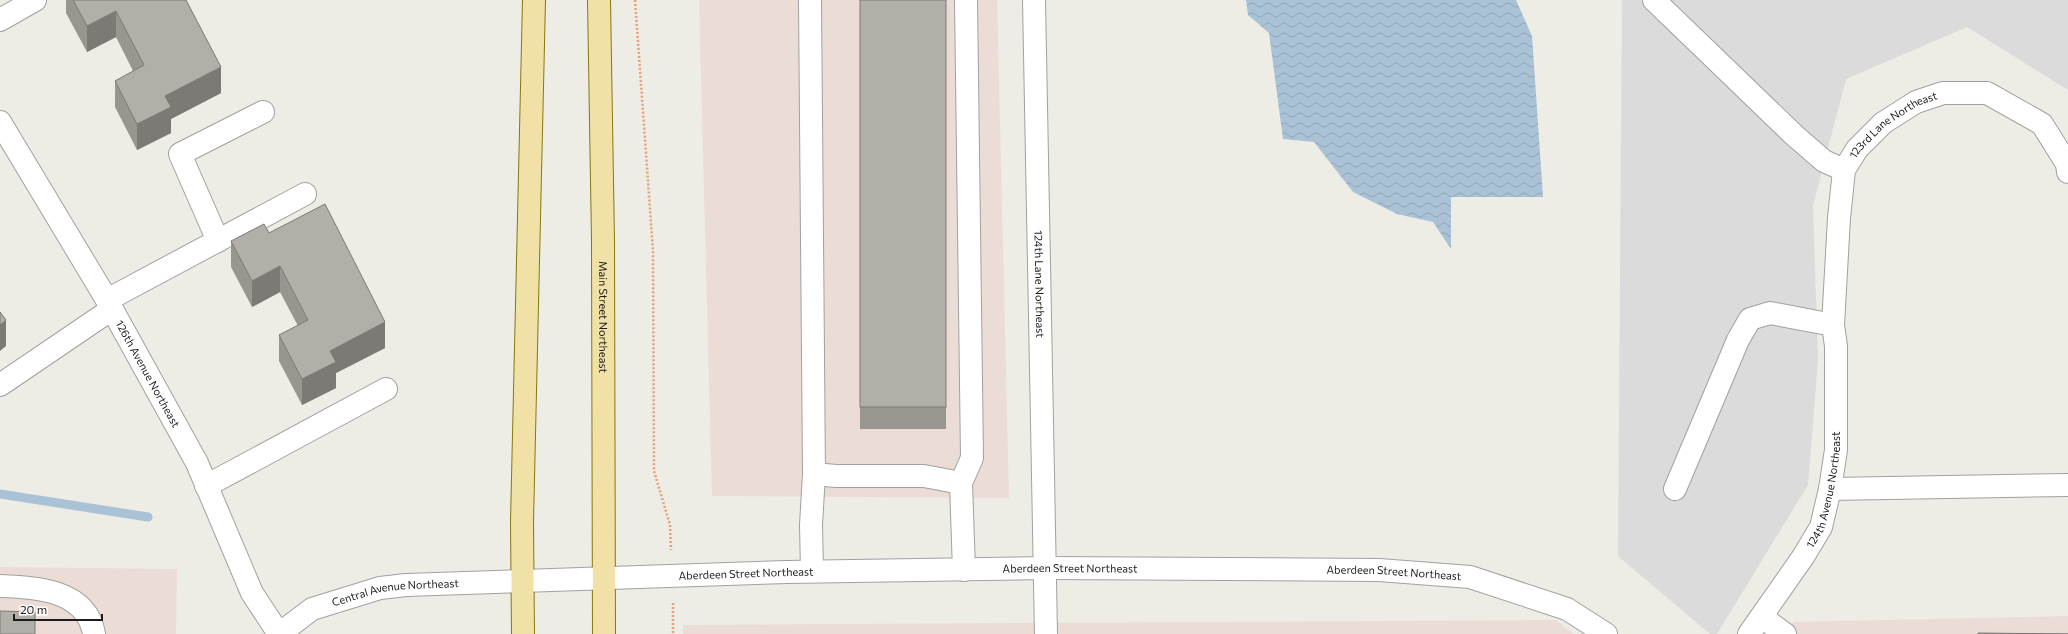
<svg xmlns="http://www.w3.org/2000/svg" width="2068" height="634" viewBox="0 0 2068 634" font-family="Commissioner,sans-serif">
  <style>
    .residential { fill: #dbdbdb }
    .commercial { fill: #ecdcd6 }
    .water { fill: url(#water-waves) }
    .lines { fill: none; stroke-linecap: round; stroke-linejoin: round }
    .stream { stroke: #aac2d6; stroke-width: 9 }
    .minor-casing { stroke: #a1a1a1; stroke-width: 24 }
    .major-casing { stroke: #857911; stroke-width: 24 }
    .path { stroke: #e99e7a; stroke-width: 2.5; stroke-dasharray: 2 2; stroke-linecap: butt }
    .minor { stroke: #fff; stroke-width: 22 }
    .major { stroke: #f1e1a6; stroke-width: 22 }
    .wall { fill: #999690 }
    .shaded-wall { fill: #7d7a76 }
    .building { fill: #b2afa8; stroke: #7d7a76 }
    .labels { text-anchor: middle; stroke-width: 3; stroke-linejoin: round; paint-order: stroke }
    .street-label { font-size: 11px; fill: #1d1d1d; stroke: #fff }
  </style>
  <defs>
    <pattern id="water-waves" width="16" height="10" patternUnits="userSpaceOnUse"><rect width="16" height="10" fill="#aac2d6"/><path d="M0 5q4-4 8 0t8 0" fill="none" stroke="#92a6b7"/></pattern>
  </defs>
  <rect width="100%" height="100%" fill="#edece5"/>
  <polygon class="residential" points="1622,0 2068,0 2068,90 1967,27 1846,79 1813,206 1818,360 1808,485 1717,634 1710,634 1618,556"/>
  <g class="commercial">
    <polygon points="699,0 997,0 1009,498 712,496"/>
    <polygon points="0,567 177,569 176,634 0,634"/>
    <polygon points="2068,616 2068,634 1783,634 1794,622"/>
    <polygon points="1556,620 1573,634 683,634 683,625"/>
  </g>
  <polygon class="water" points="1246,0 1516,0 1532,36 1543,197 1451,197 1451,249 1433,222 1397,214 1353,192 1314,142 1283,139 1269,33 1248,15"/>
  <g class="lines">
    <polyline class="stream" points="0,494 148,517"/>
    <defs>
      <g id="minor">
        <polyline points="810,0 814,474 811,525 812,571"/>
        <path id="s1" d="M 1034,0 L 1046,634"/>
        <polyline points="1654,0 1794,135 1824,161 1844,170"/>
        <polyline points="0,20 35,0"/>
        <path id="s2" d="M 0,122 L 107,300 L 197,463 L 252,593 L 279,634"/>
        <polyline points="218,241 180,154 263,112"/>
        <polyline points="107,300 305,194"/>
        <polyline points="0,385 112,309"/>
        <polyline points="814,474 836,476 924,476 961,483"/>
        <polyline points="206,486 386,389"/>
        <polyline points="1675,489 1738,340 1750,319 1770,313 1833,325"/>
        <polyline points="1830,489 2068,485"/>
        <polyline points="964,570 961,483 972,458 966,0"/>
        <path d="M 0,586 C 36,587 87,590 94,634"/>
        <polyline points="1762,617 1785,634"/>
        <path id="s3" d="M 279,634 L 312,609 L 380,588 L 406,585 L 787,572 L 1044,568 L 1379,570 L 1470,577 L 1567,609 L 1606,634"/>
        <path id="s4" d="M 1749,634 L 1803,557 L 1821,527 L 1830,489 L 1836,450 L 1836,346 L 1833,325 L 1839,218 L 1844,170 L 1857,149 L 1883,123 L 1916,102 L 1943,93 L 1987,93 L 2042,124 L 2067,164 L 2068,172"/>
      </g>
      <g id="major">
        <path id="s5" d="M 599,0 L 603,241 L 604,634"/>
        <polyline points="523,634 522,522 534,0"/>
      </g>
    </defs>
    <use href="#minor" class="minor-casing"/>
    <use href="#major" class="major-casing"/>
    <g class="path">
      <polyline points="635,0 653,251 654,471 670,525 671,550"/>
      <polyline points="673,603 673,634"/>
    </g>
    <use href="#minor" class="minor"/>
    <use href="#major" class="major"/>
  </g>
  <g class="wall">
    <polygon points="66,0 186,0 221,93 171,119 171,133 137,150 115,107 115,81 133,71 116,37 87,52 66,13"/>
    <rect x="860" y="0" width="86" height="429"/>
    <polygon points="269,233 385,348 336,373 336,388 302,405 279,361 279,335 298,326 280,292 252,307 231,267 231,241"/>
  </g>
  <g class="shaded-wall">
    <polygon points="116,11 116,37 87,52 87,26"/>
    <polygon points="221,67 221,93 171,119 171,133 137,150 137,124 165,96"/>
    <polygon points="280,266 280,292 252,307 252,281"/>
    <polygon points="6,320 6,346 0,351 0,325"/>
    <polygon points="385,322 385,348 336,373 336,388 302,405 302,379 330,351"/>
  </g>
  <g class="building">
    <polygon points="73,0 186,0 221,67 165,96 171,107 137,124 115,81 144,65 116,11 87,26"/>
    <rect x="860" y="0" width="86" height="407"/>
    <polygon points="325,204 385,322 330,351 336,362 302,379 279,335 308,320 280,266 252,281 231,241 264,224 269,233"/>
    <polygon points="0,312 6,320 0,325"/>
    <polygon points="0,611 35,612 35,634 0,634"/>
    <polygon points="1978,633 2068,634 1978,634"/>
  </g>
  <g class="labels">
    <g class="street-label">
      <text dy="4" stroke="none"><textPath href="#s4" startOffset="557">123rd Lane Northeast</textPath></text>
      <text dy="4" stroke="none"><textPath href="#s1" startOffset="284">124th Lane Northeast</textPath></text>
      <text dy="4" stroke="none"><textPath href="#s5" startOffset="317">Main Street Northeast</textPath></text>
      <text dy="4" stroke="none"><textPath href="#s2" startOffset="292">126th Avenue Northeast</textPath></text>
      <text dy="4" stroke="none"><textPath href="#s4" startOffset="166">124th Avenue Northeast</textPath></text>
      <text dy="4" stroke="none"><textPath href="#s3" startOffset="803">Aberdeen Street Northeast</textPath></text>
      <text dy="4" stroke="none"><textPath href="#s3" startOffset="1127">Aberdeen Street Northeast</textPath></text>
      <text dy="4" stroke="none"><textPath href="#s3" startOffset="479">Aberdeen Street Northeast</textPath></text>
      <text dy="4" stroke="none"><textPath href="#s3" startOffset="127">Central Avenue Northeast</textPath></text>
    </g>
  </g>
  <path d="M14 614v6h88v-6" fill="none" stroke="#1d1d1d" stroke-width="2"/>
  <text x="20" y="614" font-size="12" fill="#1d1d1d" stroke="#ffffff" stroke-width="3" paint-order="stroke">20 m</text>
</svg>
